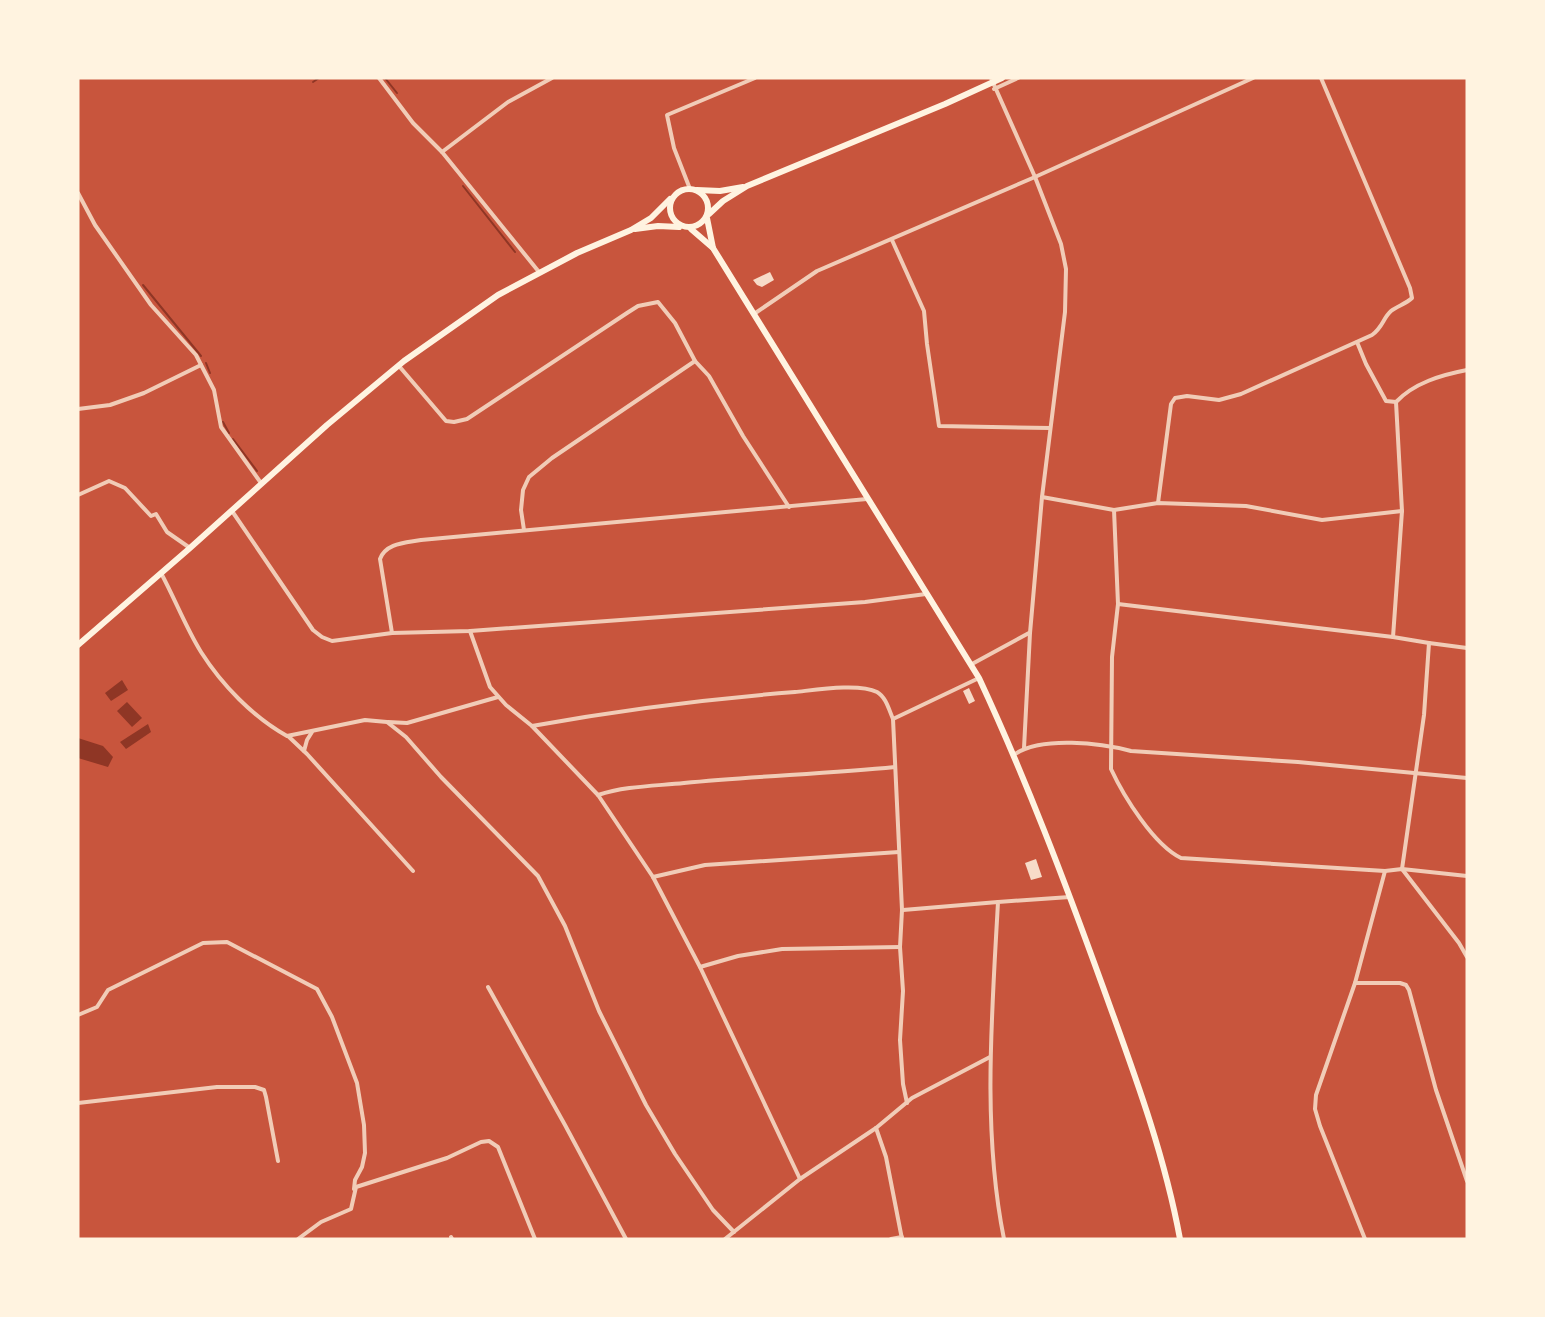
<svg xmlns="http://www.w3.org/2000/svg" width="1545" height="1317" viewBox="0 0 1545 1317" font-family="Signika,sans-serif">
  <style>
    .water { fill: #8f3625 }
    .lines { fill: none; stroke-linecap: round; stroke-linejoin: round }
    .stream { stroke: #8f3625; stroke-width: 2 }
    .building { fill: #f7dbc8 }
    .minor { stroke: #f1ccb7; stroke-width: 4 }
    .secondary { stroke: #fff3e0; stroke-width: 6 }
    .primary { stroke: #fff3e0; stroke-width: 6 }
  </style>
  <rect width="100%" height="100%" fill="#c8553d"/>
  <g class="water">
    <polygon points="122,680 128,690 111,701 105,693"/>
    <polygon points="127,702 142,718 132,727 117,711"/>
    <polygon points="148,724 151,732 126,749 120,742"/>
    <polygon points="78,738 103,746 113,757 108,767 78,758"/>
  </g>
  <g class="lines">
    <g class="stream">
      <polyline points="385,78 397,93"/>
      <polyline points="313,82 319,78"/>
      <polyline points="463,186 515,252"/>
      <polyline points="143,285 201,356"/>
      <polyline points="206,363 210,373"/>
      <polyline points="223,422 229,433"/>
      <polyline points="233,439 257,471"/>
    </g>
  </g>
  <g class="building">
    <polygon points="770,272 774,280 762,287 757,285 753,280"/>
    <polygon points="969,688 975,701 969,704 963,691"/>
    <polygon points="1036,859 1042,877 1031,880 1025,863"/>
  </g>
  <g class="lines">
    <g class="minor">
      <polyline points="379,78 413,123 442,152 539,272"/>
      <polyline points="991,78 1035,177 1061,244 1066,269 1065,312 1042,497 1030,633 1024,748"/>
      <polyline points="994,89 1018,78"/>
      <polyline points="442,152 508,102 552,78"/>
      <polyline points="690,189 674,148 667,115 755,78"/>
      <polyline points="78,193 95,225 151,305 196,355 214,390 221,427 261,483"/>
      <polyline points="892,240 924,311 927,344 939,426 1050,428"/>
      <polyline points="754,314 817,271 1035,177 1253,78"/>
      <polyline points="1357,342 1366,364 1386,401 1396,402"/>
      <polyline points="399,366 446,421 454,422 467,419 627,313 638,306 658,302 675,323 695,361"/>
      <polyline points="78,409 110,405 144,393 201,365"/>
      <polyline points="78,495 109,481 125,488 151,516 156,514 167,532 190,548"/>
      <polyline points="1042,497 1114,510 1158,503 1246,506 1322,520 1402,511"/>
      <path d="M 1158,503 L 1171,404 L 1175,398 L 1187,396 L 1219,400 L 1241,394 L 1372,335 C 1383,327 1383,318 1391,311 C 1397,306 1406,304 1412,298 L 1410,288 L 1321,78"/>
      <path d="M 1114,510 L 1118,604 L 1112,657 L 1111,769 C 1124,797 1154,845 1181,858 L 1385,871 L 1402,869 L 1467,876"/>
      <polyline points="232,511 313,630 322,637 332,641 392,633 470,631 865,602 926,594"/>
      <polyline points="524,530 521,510 523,490 529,477 552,458 695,361 709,376 743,436 789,507"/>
      <path d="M 161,573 C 175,599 186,628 201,652 C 222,685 253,717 287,736 L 365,720 L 387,722 L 406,737 L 441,777 L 538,876 L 565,926 L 599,1011 L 646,1105 L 675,1154 L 713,1210 L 734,1232"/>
      <polyline points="1118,604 1393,637 1429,643 1424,715 1402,869 1459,943 1467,957"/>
      <polyline points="470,631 490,687 506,705 532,726 598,795 653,877 700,967 800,1179"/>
      <path d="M 392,633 L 380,559 C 386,543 405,543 421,540 L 867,499"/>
      <path d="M 1393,637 L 1402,511 L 1396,402 C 1414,383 1441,375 1467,370"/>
      <polyline points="1429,643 1467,648"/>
      <polyline points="972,664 1029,633"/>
      <polyline points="893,719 979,678"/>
      <polyline points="388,722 407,723 498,697"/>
      <path d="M 532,726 C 619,710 707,699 795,692 C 815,690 859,683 877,692 C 886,697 889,710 893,719 L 902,910 L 900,947 L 903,991 L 900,1040 L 903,1084 L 907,1103"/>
      <polyline points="288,736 307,754 413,871"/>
      <polyline points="304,751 307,740 312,732"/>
      <path d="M 1015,754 C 1042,736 1101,743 1131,751 L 1298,762 L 1467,778"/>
      <path d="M 598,795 C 625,786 655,786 684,783 C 754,776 825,774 895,767"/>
      <polyline points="653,877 705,865 899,852"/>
      <polyline points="903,910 998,902"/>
      <polyline points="700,967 738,956 782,949 900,947"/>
      <polyline points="1355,983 1400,983 1406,985 1409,990 1436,1090 1467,1181"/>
      <polyline points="488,987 565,1125 626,1239"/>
      <polyline points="78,1015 97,1007 108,990 203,943 227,942 317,989 332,1017 357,1083 364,1125 365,1153 362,1167 355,1180 354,1189"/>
      <polyline points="78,1103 217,1087 255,1087 264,1090 266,1097 278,1161"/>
      <polyline points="876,1128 886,1157 902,1239"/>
      <polyline points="451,1237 452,1239"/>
      <polyline points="298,1239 321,1222 351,1209 356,1187 447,1158 481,1142 489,1141 498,1147 535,1239"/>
      <polyline points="725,1239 800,1179 876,1128 912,1098 990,1057"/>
      <polyline points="891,1239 902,1237"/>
      <path d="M 1004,1239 C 982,1130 992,1013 998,902 L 1070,897"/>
      <polyline points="1365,1239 1320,1126 1315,1109 1316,1095 1355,983 1385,871"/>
    </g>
    <g class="secondary">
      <polyline points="707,218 713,248"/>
      <path d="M 691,229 L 713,248 L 979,678 C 1026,779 1065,882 1103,987 C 1133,1070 1164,1152 1180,1239"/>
    </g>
    <g class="primary">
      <circle cx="689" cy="208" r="19"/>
      <polyline points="697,190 720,191 743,187"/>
      <polyline points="709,214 723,201 747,186 945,104 1002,78"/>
      <polyline points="635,229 658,226 679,227"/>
      <polyline points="78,645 190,548 327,425 404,361 498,295 577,253 631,230 651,218 670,199"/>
    </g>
  </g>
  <rect width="1545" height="1317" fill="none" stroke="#fff3e0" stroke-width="159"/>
</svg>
